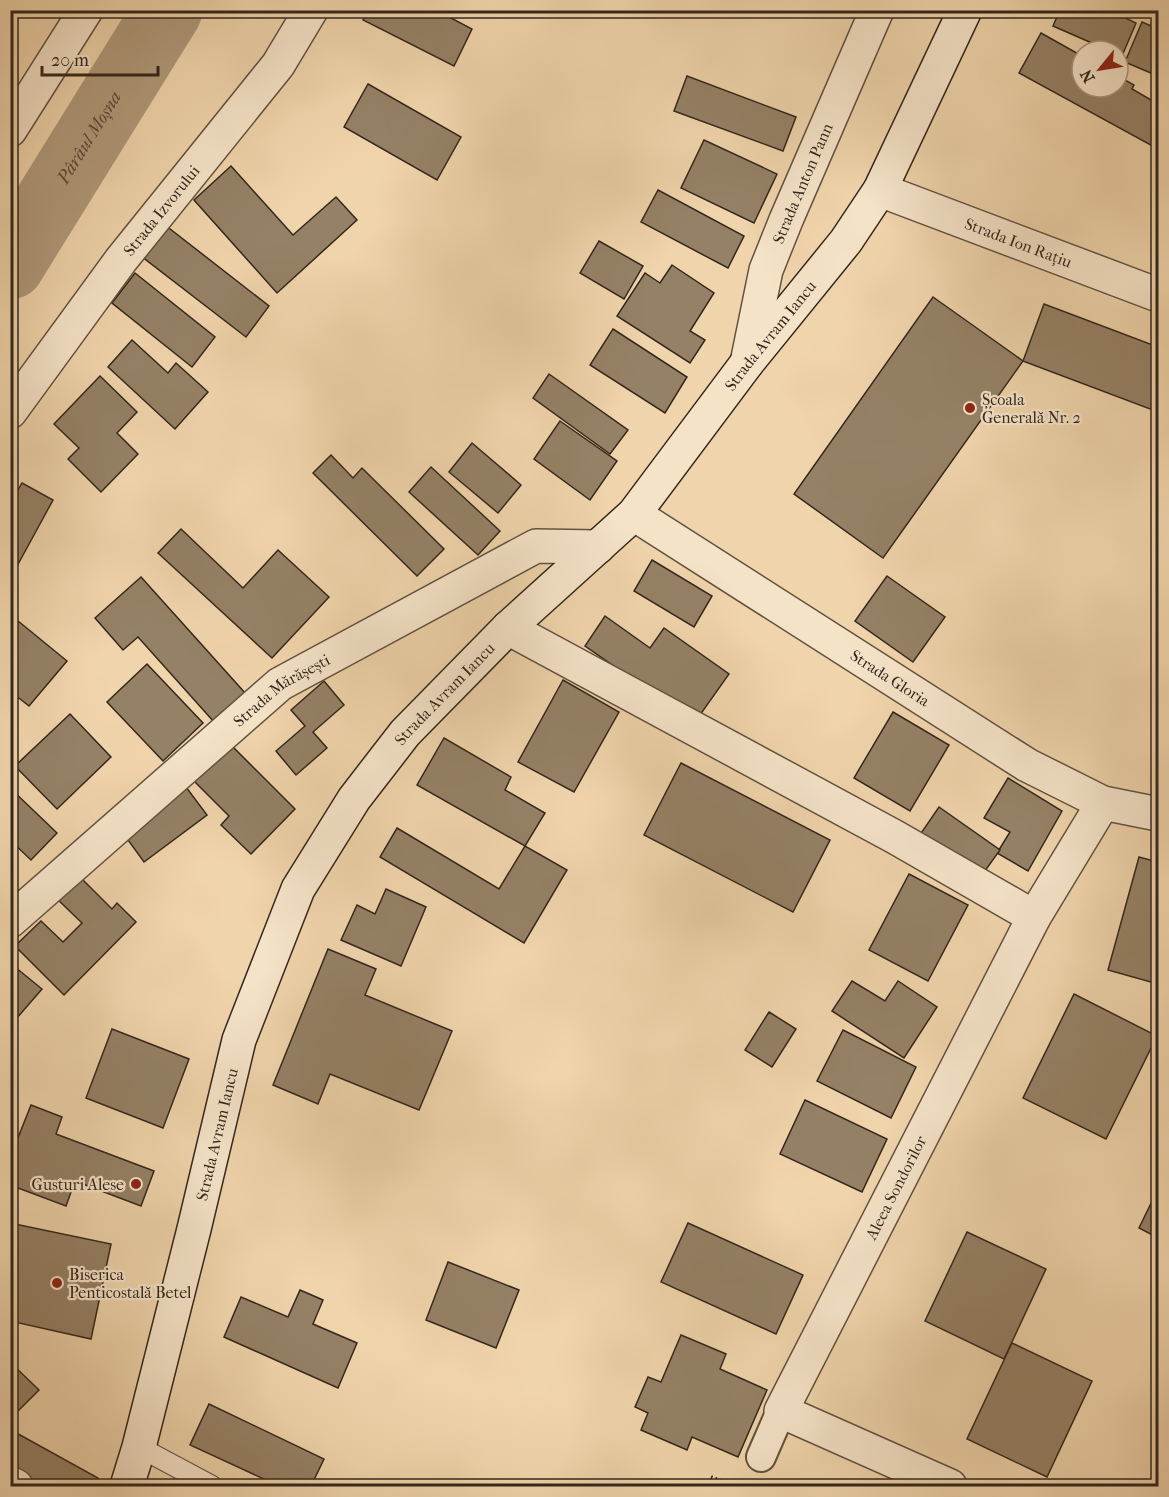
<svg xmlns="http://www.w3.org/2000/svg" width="1169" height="1497" viewBox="0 0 1169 1497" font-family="'IM FELL French Canon',serif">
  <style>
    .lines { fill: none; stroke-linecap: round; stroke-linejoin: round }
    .river { stroke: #b0997a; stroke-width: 69 }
    .building { fill: #958166; stroke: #33271c; stroke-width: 1.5 }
    .service-casing { stroke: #625240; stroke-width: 22 }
    .pedestrian-casing { stroke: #625240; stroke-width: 32 }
    .minor-casing { stroke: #625240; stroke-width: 36 }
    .secondary-casing { stroke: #33271c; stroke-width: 36 }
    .path { stroke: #33271c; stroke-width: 4; stroke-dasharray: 1.5 3; stroke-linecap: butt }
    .service { stroke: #f5e3c8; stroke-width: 20 }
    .pedestrian { stroke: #f5e3c8; stroke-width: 28 }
    .minor { stroke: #f5e3c8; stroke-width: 33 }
    .secondary { stroke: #f5e3c8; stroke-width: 33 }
    .poi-dot { fill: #8f2418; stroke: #f5e3c8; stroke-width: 2 }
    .labels { text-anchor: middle; stroke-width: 4.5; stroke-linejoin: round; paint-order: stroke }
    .street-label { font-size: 16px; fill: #33271c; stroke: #f5e3c8 }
    .poi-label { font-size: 16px; fill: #33271c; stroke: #f5e3c8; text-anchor: start }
    .water-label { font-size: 18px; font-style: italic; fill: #584938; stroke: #f5e3c8 }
  </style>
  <rect width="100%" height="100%" fill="#f0d4ab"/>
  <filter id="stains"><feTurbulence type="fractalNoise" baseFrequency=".00333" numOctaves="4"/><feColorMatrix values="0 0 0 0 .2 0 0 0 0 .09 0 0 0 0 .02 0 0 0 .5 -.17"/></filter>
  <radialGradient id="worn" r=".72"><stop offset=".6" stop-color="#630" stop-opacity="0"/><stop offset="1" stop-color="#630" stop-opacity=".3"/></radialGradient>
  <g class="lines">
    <path class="river" id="s1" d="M 10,265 L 168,10"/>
  </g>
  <g class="building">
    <polygon points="367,10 436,10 472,29 454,66 363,20"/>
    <polygon points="1060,10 1109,10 1136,23 1122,56 1118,54 1118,51 1110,51 1053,26"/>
    <polygon points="1142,22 1158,29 1158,76 1125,62"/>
    <polygon points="1041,33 1082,56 1082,87 1118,87 1118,76 1134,85 1132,89 1158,104 1158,149 1019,73"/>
    <polygon points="687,76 796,117 783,151 674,111"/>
    <polygon points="368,84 461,137 437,180 344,127"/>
    <polygon points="704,140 777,174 754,223 681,188"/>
    <polygon points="231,166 293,235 336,197 357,220 277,293 194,200"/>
    <polygon points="658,190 744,236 728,268 641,222"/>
    <polygon points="165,225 269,306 246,337 141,256"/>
    <polygon points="599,241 643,266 624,299 580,273"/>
    <polygon points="672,265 714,293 690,331 705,340 690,363 617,316 645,273 660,283"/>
    <polygon points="135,273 215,337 192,367 112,303"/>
    <polygon points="933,297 1023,361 883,558 794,494"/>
    <polygon points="1044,304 1158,347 1158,412 1023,361"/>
    <polygon points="613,329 687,377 665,413 590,365"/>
    <polygon points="132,340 168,373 176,363 208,392 175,429 108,367"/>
    <polygon points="549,374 628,430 610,454 533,398"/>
    <polygon points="100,376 137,412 117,433 138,454 101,492 68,459 79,448 54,424"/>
    <polygon points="560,421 617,461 590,500 534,459"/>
    <polygon points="472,443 521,485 498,513 449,472"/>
    <polygon points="331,455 353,478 362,468 444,549 417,576 313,473"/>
    <polygon points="431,467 500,531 478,555 409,492"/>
    <polygon points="22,483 53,500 10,579 10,504"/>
    <polygon points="181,529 243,588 278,550 329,597 272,658 158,553"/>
    <polygon points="652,560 712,596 694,627 634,591"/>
    <polygon points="887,576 945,617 913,662 855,621"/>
    <polygon points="141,577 246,694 214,722 138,637 123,650 95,618"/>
    <polygon points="12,616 67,661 29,706 10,691 10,618"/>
    <polygon points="605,616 650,648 664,628 729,674 695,722 585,646"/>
    <polygon points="147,664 203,723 163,761 107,702"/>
    <polygon points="563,680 619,712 574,792 518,762"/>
    <polygon points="324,681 344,705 313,732 327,748 296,775 276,751 305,726 291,710"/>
    <polygon points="893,712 949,745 910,811 854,778"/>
    <polygon points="70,714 111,757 57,809 15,766"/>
    <polygon points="444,738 511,777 505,790 545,813 525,846 417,785"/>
    <polygon points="228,742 295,809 251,854 221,825 229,816 192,779"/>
    <polygon points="681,763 830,840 793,912 644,835"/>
    <polygon points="1008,778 1062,811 1028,871 997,853 1010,832 984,818"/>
    <polygon points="183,783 207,815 144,862 120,829"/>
    <polygon points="10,788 57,833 31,860 10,840"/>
    <polygon points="939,807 1000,850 977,882 917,839"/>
    <polygon points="397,828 499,889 525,846 567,870 524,943 380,857"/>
    <polygon points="1139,857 1158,862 1158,984 1108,970"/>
    <polygon points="75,872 112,909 117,903 136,922 64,995 15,946 41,921 63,942 82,923 53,895"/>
    <polygon points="909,874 968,905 928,981 869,950"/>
    <polygon points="386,889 426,907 401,966 341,940 357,905 375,914"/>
    <polygon points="328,949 376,969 365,995 452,1031 419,1110 330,1074 318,1104 273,1085"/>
    <polygon points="10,963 42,989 10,1026"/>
    <polygon points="852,981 885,1001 898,981 937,1007 904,1058 832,1011"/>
    <polygon points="1074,994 1157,1036 1106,1139 1023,1098"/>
    <polygon points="769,1012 796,1029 772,1067 745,1050"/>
    <polygon points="112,1029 189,1059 163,1128 86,1098"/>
    <polygon points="843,1030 916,1067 891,1118 817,1081"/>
    <polygon points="805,1100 887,1139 862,1192 780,1154"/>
    <polygon points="31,1105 62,1117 56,1134 154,1171 141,1206 75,1181 66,1206 10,1185 10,1158"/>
    <polygon points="1158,1189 1158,1238 1139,1228"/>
    <polygon points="10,1223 111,1244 91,1339 10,1321"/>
    <polygon points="688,1223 803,1275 776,1334 661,1282"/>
    <polygon points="967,1232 1046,1269 1004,1359 925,1321"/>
    <polygon points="448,1262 519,1290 496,1348 426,1320"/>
    <polygon points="300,1290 323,1300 313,1324 357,1343 338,1388 224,1337 241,1297 288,1317"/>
    <polygon points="681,1335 726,1354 720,1369 767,1390 738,1457 692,1437 687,1450 641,1430 648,1413 635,1407 648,1377 661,1382"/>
    <polygon points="1012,1343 1092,1381 1047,1477 967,1439"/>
    <polygon points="12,1364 39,1390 10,1419 10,1365"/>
    <polygon points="209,1404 324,1459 311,1486 279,1486 190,1445"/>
    <polygon points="11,1430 98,1478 93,1486 38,1486 10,1471"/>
  </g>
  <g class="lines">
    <defs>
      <polyline id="service" points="139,1447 212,1486"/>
      <polyline id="pedestrian" points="761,1457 781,1411"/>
      <g id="minor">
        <polyline points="10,130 86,10"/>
        <path id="s2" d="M 880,190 L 1158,295"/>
        <path id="s3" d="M 747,363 L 766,270 L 786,220 L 877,10"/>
        <path id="s4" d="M 10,412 L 121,260 L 278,65 L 311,10"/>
        <path id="s5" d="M 634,514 L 1027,765 L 1103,803 L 1158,814"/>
        <polyline points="508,628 895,837 1034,917"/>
        <path id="s6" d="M 10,921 L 280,684 L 536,546 L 598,547"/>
        <polyline points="10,1483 16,1486"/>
        <path id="s7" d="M 950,1486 L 781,1411 L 1034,917 L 1103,803"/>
      </g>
      <g id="secondary">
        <path id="s8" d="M 127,1486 L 139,1447 L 194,1229 L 239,1040 L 298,889 L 354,799 L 405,733 L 508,628 L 634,514 L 747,363 L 846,241 L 880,190 L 965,10"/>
      </g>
    </defs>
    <use href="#service" class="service-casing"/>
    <use href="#pedestrian" class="pedestrian-casing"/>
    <use href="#minor" class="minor-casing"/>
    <use href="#secondary" class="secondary-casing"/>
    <polyline class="path" points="711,1477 733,1486"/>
    <use href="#service" class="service"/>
    <use href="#pedestrian" class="pedestrian"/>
    <use href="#minor" class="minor"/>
    <use href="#secondary" class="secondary"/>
  </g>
  <g class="poi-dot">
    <circle cx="970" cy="408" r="6"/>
    <circle cx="136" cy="1184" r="6"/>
    <circle cx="57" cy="1283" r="6"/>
  </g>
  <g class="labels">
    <g class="street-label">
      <text dy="6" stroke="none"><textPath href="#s3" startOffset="189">Strada Anton Pann</textPath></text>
      <text dy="6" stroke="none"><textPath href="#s4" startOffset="252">Strada Izvorului</textPath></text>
      <text dy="6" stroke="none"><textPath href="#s2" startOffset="148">Strada Ion Rațiu</textPath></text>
      <text dy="6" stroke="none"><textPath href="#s8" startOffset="1353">Strada Avram Iancu</textPath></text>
      <text dy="6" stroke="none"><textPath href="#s5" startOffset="304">Strada Gloria</textPath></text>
      <text dy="6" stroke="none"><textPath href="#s6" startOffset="357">Strada Mărășești</textPath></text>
      <text dy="6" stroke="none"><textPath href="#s8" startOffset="867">Strada Avram Iancu</textPath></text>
      <text dy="6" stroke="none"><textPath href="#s8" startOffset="363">Strada Avram Iancu</textPath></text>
      <text dy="6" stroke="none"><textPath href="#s7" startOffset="436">Aleea Sondorilor</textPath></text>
    </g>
    <g class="poi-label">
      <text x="982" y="405">Școala<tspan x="982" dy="18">Generală Nr. 2</tspan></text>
      <text x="124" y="1190" text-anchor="end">Gusturi Alese</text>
      <text x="69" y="1280">Biserica<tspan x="69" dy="18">Penticostală Betel</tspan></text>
    </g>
    <g class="water-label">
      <text dy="6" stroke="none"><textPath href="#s1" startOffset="150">Pârâul Moșna</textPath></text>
    </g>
  </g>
  <rect width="1169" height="1497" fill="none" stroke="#f0d4ab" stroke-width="36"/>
  <rect x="12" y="12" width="1145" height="1473" fill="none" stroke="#33271c" stroke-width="3"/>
  <rect x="18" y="18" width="1133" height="1461" fill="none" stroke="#33271c" stroke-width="1.5"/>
  <g transform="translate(1100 69) rotate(240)"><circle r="28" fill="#f5e3c8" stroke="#a79883" stroke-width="1.5"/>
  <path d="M0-4.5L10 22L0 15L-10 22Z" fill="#8f2418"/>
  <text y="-9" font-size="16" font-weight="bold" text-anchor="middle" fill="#33271c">N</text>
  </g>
  <path d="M42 66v9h116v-9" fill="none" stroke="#33271c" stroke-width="3"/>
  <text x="51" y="66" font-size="18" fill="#33271c" stroke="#f5e3c8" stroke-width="4.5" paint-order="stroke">20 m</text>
  <rect width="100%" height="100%" filter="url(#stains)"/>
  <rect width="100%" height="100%" fill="url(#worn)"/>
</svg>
